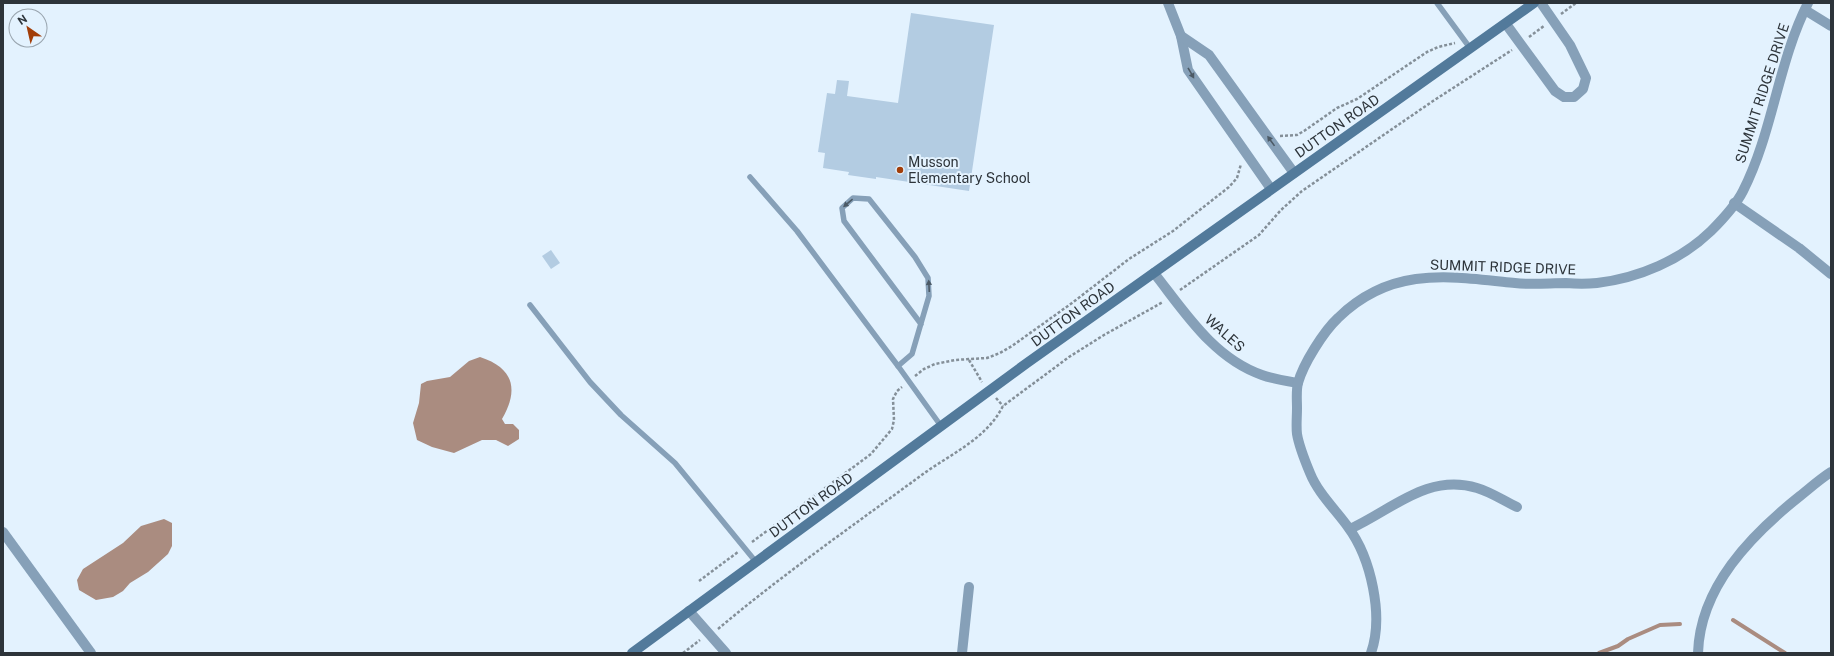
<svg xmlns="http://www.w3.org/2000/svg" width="1834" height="656" viewBox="0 0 1834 656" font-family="'Public Sans',sans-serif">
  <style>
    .water { fill: #aa8c80 }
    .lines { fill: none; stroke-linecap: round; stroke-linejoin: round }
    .stream { stroke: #aa8c80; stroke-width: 4 }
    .building { fill: #b3cce2 }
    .path { stroke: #848f98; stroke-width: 2.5; stroke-dasharray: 3 2; stroke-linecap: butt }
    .lane { stroke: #86a0b8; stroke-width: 5.5 }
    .street { stroke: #86a0b8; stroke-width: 10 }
    .secondary { stroke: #527a9b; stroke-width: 10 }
    .oneway { fill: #4c5a66 }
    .poi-dot { fill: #a23e09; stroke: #e3f2fe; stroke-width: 1.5 }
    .labels { text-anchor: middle; stroke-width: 4; stroke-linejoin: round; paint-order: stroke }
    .street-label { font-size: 14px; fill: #2d343a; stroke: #e3f2fe }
    .poi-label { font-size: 14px; fill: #2d343a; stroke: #e3f2fe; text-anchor: start }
  </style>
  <rect width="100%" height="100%" fill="#e3f2fe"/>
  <g class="water">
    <path d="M 480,357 C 514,368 519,390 502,419 L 505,424 L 513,424 L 519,430 L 519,439 L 508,446 L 496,440 L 482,440 L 454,453 L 432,447 L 417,440 L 413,423 L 419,403 L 421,384 L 427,381 L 450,377 L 469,361 Z"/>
    <polygon points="164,519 172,523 172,546 168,554 148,572 130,583 123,591 113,597 96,600 79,590 77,580 83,569 123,543 141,526"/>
  </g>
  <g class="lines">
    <g class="stream">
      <polyline points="1733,620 1785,653"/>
      <polyline points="1599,653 1618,646 1628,639 1660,625 1680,624"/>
    </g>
  </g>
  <g class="building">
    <polygon points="911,13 994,25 969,191 876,177 876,179 848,175 849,172 823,168 825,153 818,152 827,93 835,94 837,80 849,81 847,96 898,103"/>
    <polygon points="551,250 560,263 551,269 542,256"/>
  </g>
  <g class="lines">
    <g class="path">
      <polyline points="1561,14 1576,3"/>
      <polyline points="1529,37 1544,26"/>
      <polyline points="1280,136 1297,135 1304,131 1337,108 1357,99 1427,52 1438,47 1455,43"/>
      <polyline points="1180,290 1259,235 1281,210 1302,191 1433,101 1512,50"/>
      <polyline points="969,360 982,382"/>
      <polyline points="915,376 924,369 935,364 955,360 987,358 1000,353 1012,346 1072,303 1129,259 1173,231 1229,187 1237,178 1241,164"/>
      <polyline points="996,398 1003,406"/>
      <polyline points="752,542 871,454 892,429 894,420 893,399 897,391 902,387"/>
      <polyline points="699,581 738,552"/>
      <path d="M 718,629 C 782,575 851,527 919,477 C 948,455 986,440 1003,406 L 1069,357 L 1104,335 L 1163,302"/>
      <polyline points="683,653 700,640"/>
    </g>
    <g class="lane">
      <polyline points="1437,3 1470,48"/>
      <polyline points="750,177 797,231 898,366"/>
      <polyline points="530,305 590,382 621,415 675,463 756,562"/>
      <polyline points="921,324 844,221 842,208 853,198 869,199 915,257 928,278 929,296 912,354 898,366 941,426"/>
    </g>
    <g class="street">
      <polyline points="1168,3 1181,36 1188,70 1271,189"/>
      <polyline points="1805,10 1831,26"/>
      <polyline points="1506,24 1555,91 1564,97 1574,97 1583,89 1586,78 1570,45 1541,3"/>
      <polyline points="1181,36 1209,55 1294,173"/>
      <polyline points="1734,203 1799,248 1831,274"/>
      <path d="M 1154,273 C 1184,311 1213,358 1262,375 C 1273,379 1286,381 1298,383"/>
      <path d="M 1350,529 C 1392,510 1427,473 1477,488 C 1491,492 1504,501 1517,507"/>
      <polyline points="3,532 91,653"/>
      <polyline points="689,611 726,653"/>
      <polyline points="962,653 969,587"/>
      <path d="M 1371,653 C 1384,616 1371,558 1348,527 C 1335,509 1318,493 1310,473 C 1305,461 1299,446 1297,434 C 1296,426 1297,417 1297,408 C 1297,400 1296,390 1298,383 C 1303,364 1324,331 1338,318 C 1391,266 1448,276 1515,283 C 1532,285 1550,283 1566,283 C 1577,284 1587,284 1597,283 C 1639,278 1681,260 1711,231 C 1722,220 1736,205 1743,191 C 1773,132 1778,62 1808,3"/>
      <path d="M 1698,653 C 1700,587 1751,535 1800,496 C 1810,488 1820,479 1831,472"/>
    </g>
    <polyline class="secondary" points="632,653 1027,363 1534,3"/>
  </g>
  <defs><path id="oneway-solid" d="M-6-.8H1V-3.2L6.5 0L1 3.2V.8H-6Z"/></defs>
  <g class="oneway">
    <use href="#oneway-solid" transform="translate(1191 73) rotate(60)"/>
    <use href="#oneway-solid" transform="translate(1271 141) rotate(-126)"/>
    <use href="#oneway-solid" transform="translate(848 203) rotate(140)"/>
    <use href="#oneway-solid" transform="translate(929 286) rotate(-93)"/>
  </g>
  <circle class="poi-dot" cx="900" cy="170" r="4"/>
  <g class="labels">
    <g class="street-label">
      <text transform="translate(1762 93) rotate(-72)" y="5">SUMMIT RIDGE DRIVE</text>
      <text transform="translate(1337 126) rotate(-35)" y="5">DUTTON ROAD</text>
      <text transform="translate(1503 267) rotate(2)" y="5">SUMMIT RIDGE DRIVE</text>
      <text transform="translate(1073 314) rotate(-36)" y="5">DUTTON ROAD</text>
      <text transform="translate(1225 333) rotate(42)" y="5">WALES</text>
      <text transform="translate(811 505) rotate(-36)" y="5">DUTTON ROAD</text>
    </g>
    <g class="poi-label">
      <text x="908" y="167">Musson<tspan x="908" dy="16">Elementary School</tspan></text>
    </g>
  </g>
  <rect width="1834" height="656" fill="none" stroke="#2d343a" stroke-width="8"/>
  <g transform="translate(28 28) rotate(326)"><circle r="19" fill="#e3f2fe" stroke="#9aa6b0"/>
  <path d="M0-3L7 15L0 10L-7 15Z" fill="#a23e09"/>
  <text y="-6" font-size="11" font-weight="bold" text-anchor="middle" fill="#2d343a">N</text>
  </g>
</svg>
